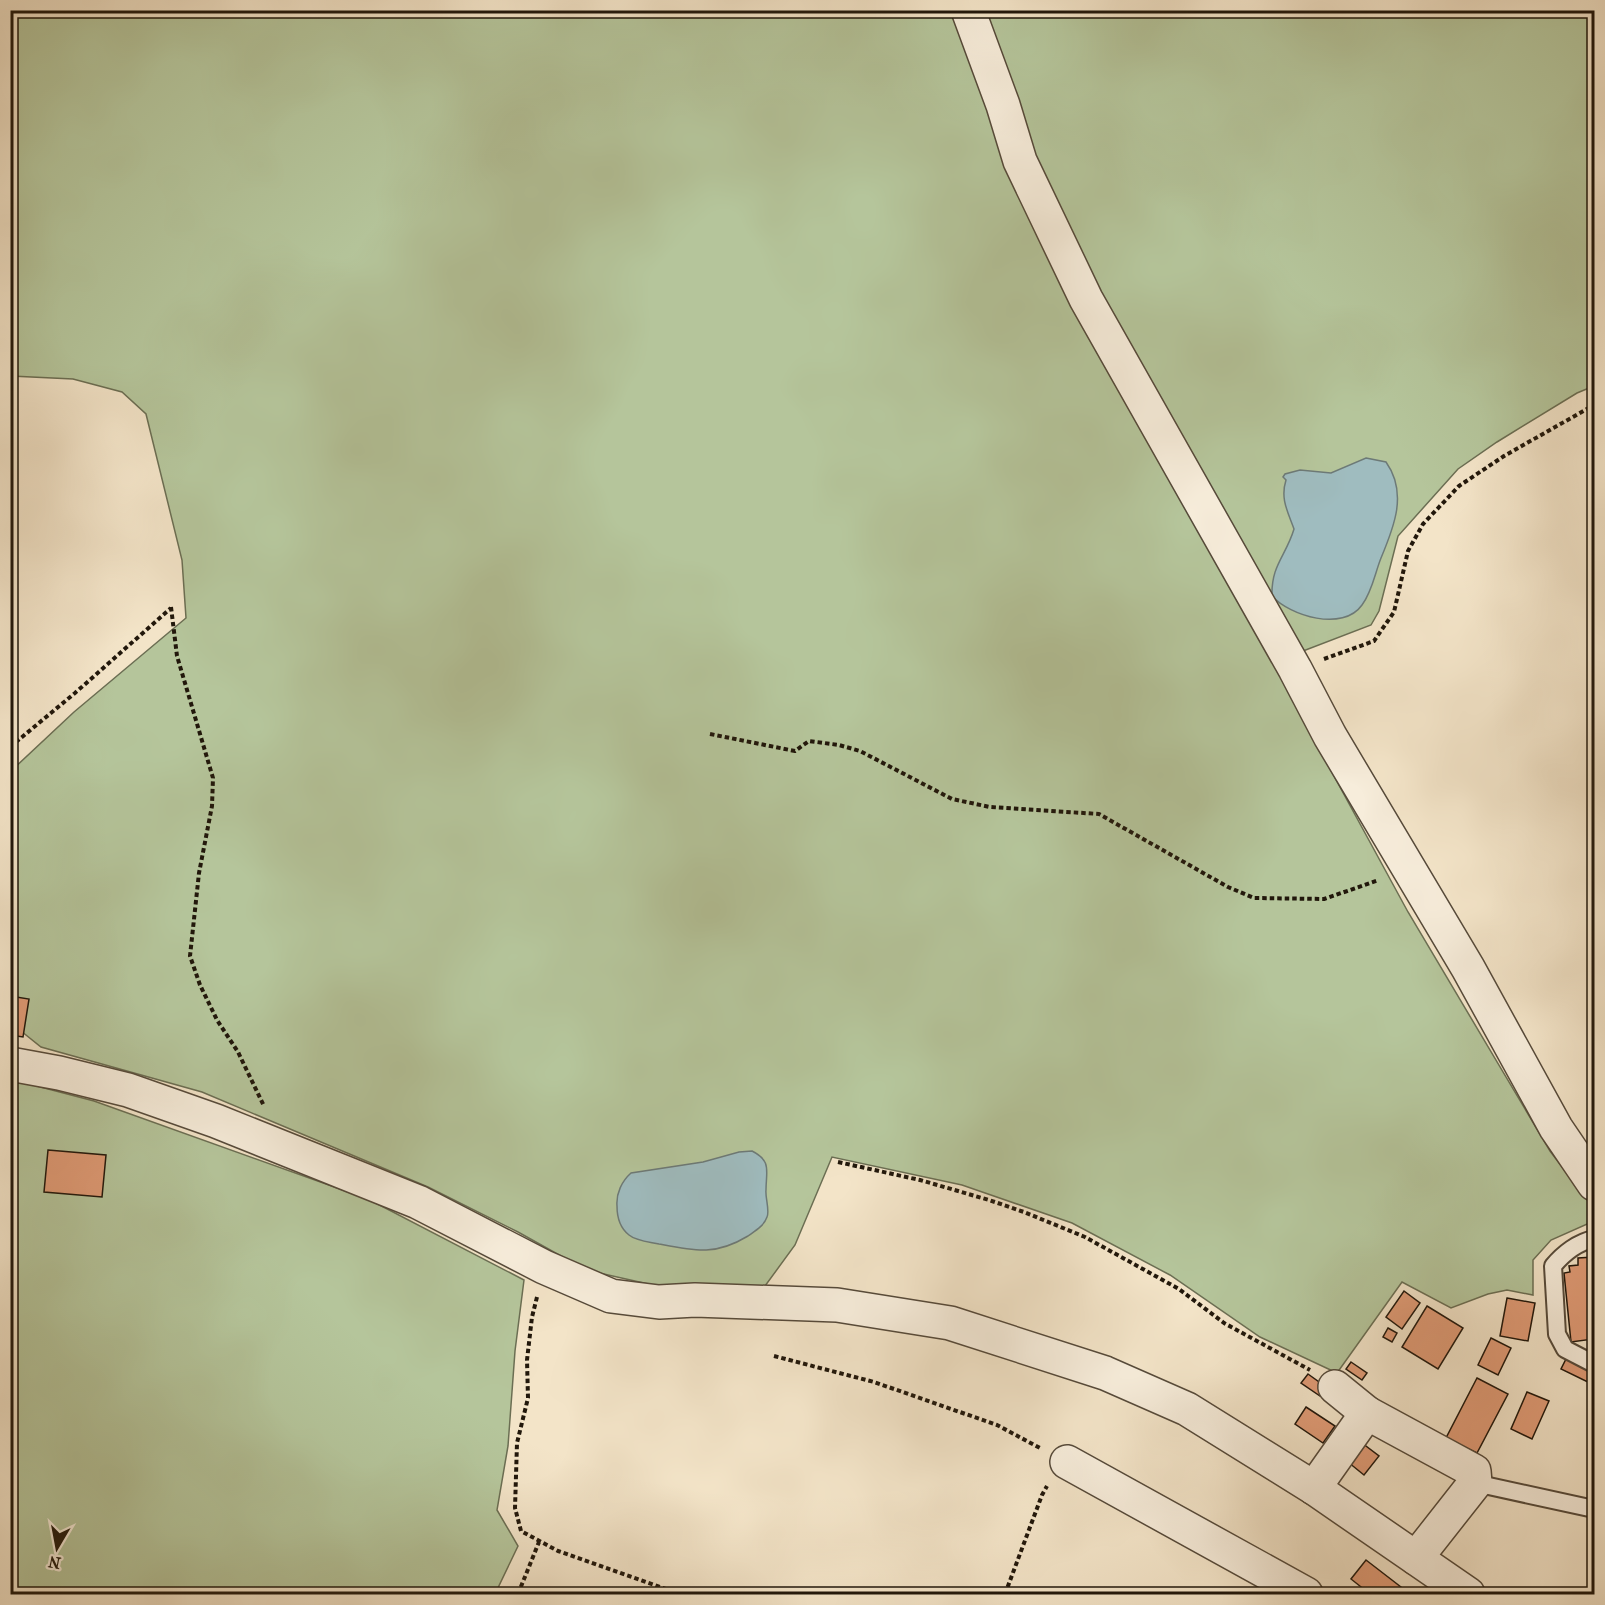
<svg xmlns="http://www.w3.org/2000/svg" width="1605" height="1605" viewBox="0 0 1605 1605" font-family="'IM FELL French Canon',serif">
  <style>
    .green { fill: #b5c59b; stroke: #6b6e53; stroke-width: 1.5 }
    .water { fill: #9fbcbf; stroke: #6d7a77; stroke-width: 1.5 }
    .building { fill: #e09b76; stroke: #21170b; stroke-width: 1.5 }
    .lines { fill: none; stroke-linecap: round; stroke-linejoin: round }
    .service-casing { stroke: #564a3a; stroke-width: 20 }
    .minor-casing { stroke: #564a3a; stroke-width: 36 }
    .path { stroke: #21170b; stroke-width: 4; stroke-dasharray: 4.5 3; stroke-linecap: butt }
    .service { stroke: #f7eddb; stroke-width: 16 }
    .minor { stroke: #f7eddb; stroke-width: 33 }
  </style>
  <rect width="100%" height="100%" fill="#f3e4c8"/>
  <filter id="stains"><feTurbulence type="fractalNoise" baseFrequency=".00333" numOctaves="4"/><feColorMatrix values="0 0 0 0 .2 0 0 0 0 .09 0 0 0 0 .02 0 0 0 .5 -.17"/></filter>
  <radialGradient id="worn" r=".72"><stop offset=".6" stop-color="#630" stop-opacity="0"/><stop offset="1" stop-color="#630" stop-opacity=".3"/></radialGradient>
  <g class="green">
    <polygon points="11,11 1594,11 1594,386 1577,393 1497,442 1458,469 1398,536 1379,611 1371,625 1303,651 1322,754 1408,912 1550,1151 1578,1188 1594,1201 1594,1221 1551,1240 1533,1260 1533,1295 1507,1290 1488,1294 1451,1308 1402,1282 1337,1373 1260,1337 1170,1275 1072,1223 962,1185 832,1157 795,1245 765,1286 666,1288 586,1270 518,1232 428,1187 202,1092 41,1047 11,1023 11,771 74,712 186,618 182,560 146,414 122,392 73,379 11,376"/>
    <polygon points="10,1079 94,1101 368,1199 524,1280 515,1351 508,1446 497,1510 518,1546 495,1594 11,1594"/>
  </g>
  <g class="water">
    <path d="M 1366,458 L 1386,462 C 1408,493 1394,527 1381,558 C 1375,573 1372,592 1362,605 C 1343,632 1290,616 1272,596 C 1271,565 1286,556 1294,529 C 1288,512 1280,499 1286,480 L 1283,477 L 1285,474 L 1300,470 L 1331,473 Z"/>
    <path d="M 752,1151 C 772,1161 766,1171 766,1190 C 765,1197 770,1211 767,1217 C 764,1226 755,1231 748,1236 C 715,1256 695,1251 659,1244 C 650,1242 636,1241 629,1235 C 620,1228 617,1216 617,1206 C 616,1193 622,1181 631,1173 L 703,1162 L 739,1152 Z"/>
  </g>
  <g class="building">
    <polygon points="10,996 29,999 23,1037 10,1035"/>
    <polygon points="48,1150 106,1155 102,1197 44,1192"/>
    <polygon points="1594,1257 1594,1351 1593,1339 1571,1342 1564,1273 1570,1272 1569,1266 1578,1265 1578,1258"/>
    <polygon points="1404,1291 1420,1303 1402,1329 1386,1317"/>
    <polygon points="1507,1298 1535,1303 1528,1341 1500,1336"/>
    <polygon points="1427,1306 1463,1328 1438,1369 1402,1347"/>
    <polygon points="1388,1328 1397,1333 1392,1342 1383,1337"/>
    <polygon points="1491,1338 1511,1348 1498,1375 1478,1365"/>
    <polygon points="1566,1359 1594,1372 1594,1385 1561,1369"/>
    <polygon points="1351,1362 1367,1373 1362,1380 1346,1369"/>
    <polygon points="1308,1374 1326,1387 1320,1396 1301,1383"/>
    <polygon points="1477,1378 1508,1394 1477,1453 1446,1438"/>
    <polygon points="1527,1392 1549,1401 1532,1439 1511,1429"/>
    <polygon points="1306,1407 1335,1426 1323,1443 1295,1424"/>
    <polygon points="1358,1440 1379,1456 1364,1475 1343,1458"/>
    <polygon points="1366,1560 1410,1594 1370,1594 1351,1579"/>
  </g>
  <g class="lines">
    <defs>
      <g id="service">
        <path d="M 1594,1239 C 1578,1242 1563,1254 1553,1266 L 1557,1334 L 1565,1349 L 1594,1364"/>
        <polyline points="1475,1483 1594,1509"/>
      </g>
      <g id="minor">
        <polyline points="968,10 1003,105 1020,161 1086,299 1295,669 1330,736 1468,968 1556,1128 1594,1184"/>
        <polyline points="10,1064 59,1073 128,1090 216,1121 418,1202 544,1267 611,1296 659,1302 695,1300 837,1305 950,1323 1105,1373 1187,1409 1314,1488 1468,1594"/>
        <polyline points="1335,1387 1367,1413"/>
        <polyline points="1067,1462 1306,1594"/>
        <polyline points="1314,1488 1367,1413 1474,1471 1475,1483 1416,1558"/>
      </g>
    </defs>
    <use href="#service" class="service-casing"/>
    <use href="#minor" class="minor-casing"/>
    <g class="path">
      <polyline points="171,607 177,656 213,778 212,806 199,873 190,956 200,985 217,1020 238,1052 264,1106"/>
      <polyline points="1324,659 1374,641 1394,612 1408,551 1423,524 1459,486 1504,456 1594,405"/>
      <polyline points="710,734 795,751 809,741 839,745 860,751 952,799 990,807 1099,814 1228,887 1254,898 1324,899 1379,880"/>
      <polyline points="10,747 75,693 171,608"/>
      <polyline points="838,1162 920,1180 989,1200 1024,1212 1085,1237 1179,1289 1224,1323 1310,1370"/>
      <polyline points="537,1297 532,1317 527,1360 528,1398 517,1443 515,1508 521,1531 558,1551 680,1594"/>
      <polyline points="774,1356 874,1382 997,1425 1040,1448"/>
      <polyline points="518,1594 539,1542"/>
      <polyline points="1005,1594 1042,1495 1047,1486"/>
    </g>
    <use href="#service" class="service"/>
    <use href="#minor" class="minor"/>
  </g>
  <rect width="1605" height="1605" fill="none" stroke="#f3e4c8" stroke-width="36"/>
  <rect x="12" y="12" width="1581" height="1581" fill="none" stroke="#21170b" stroke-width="3"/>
  <rect x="18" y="18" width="1569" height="1569" fill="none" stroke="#21170b" stroke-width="1.5"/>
  <g transform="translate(57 1548) rotate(190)" stroke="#f7eddb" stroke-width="4.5" paint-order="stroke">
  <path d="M0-4.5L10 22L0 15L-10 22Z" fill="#21170b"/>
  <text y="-9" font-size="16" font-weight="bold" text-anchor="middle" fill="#21170b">N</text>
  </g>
  <rect width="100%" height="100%" filter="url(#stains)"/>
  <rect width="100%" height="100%" fill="url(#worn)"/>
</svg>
